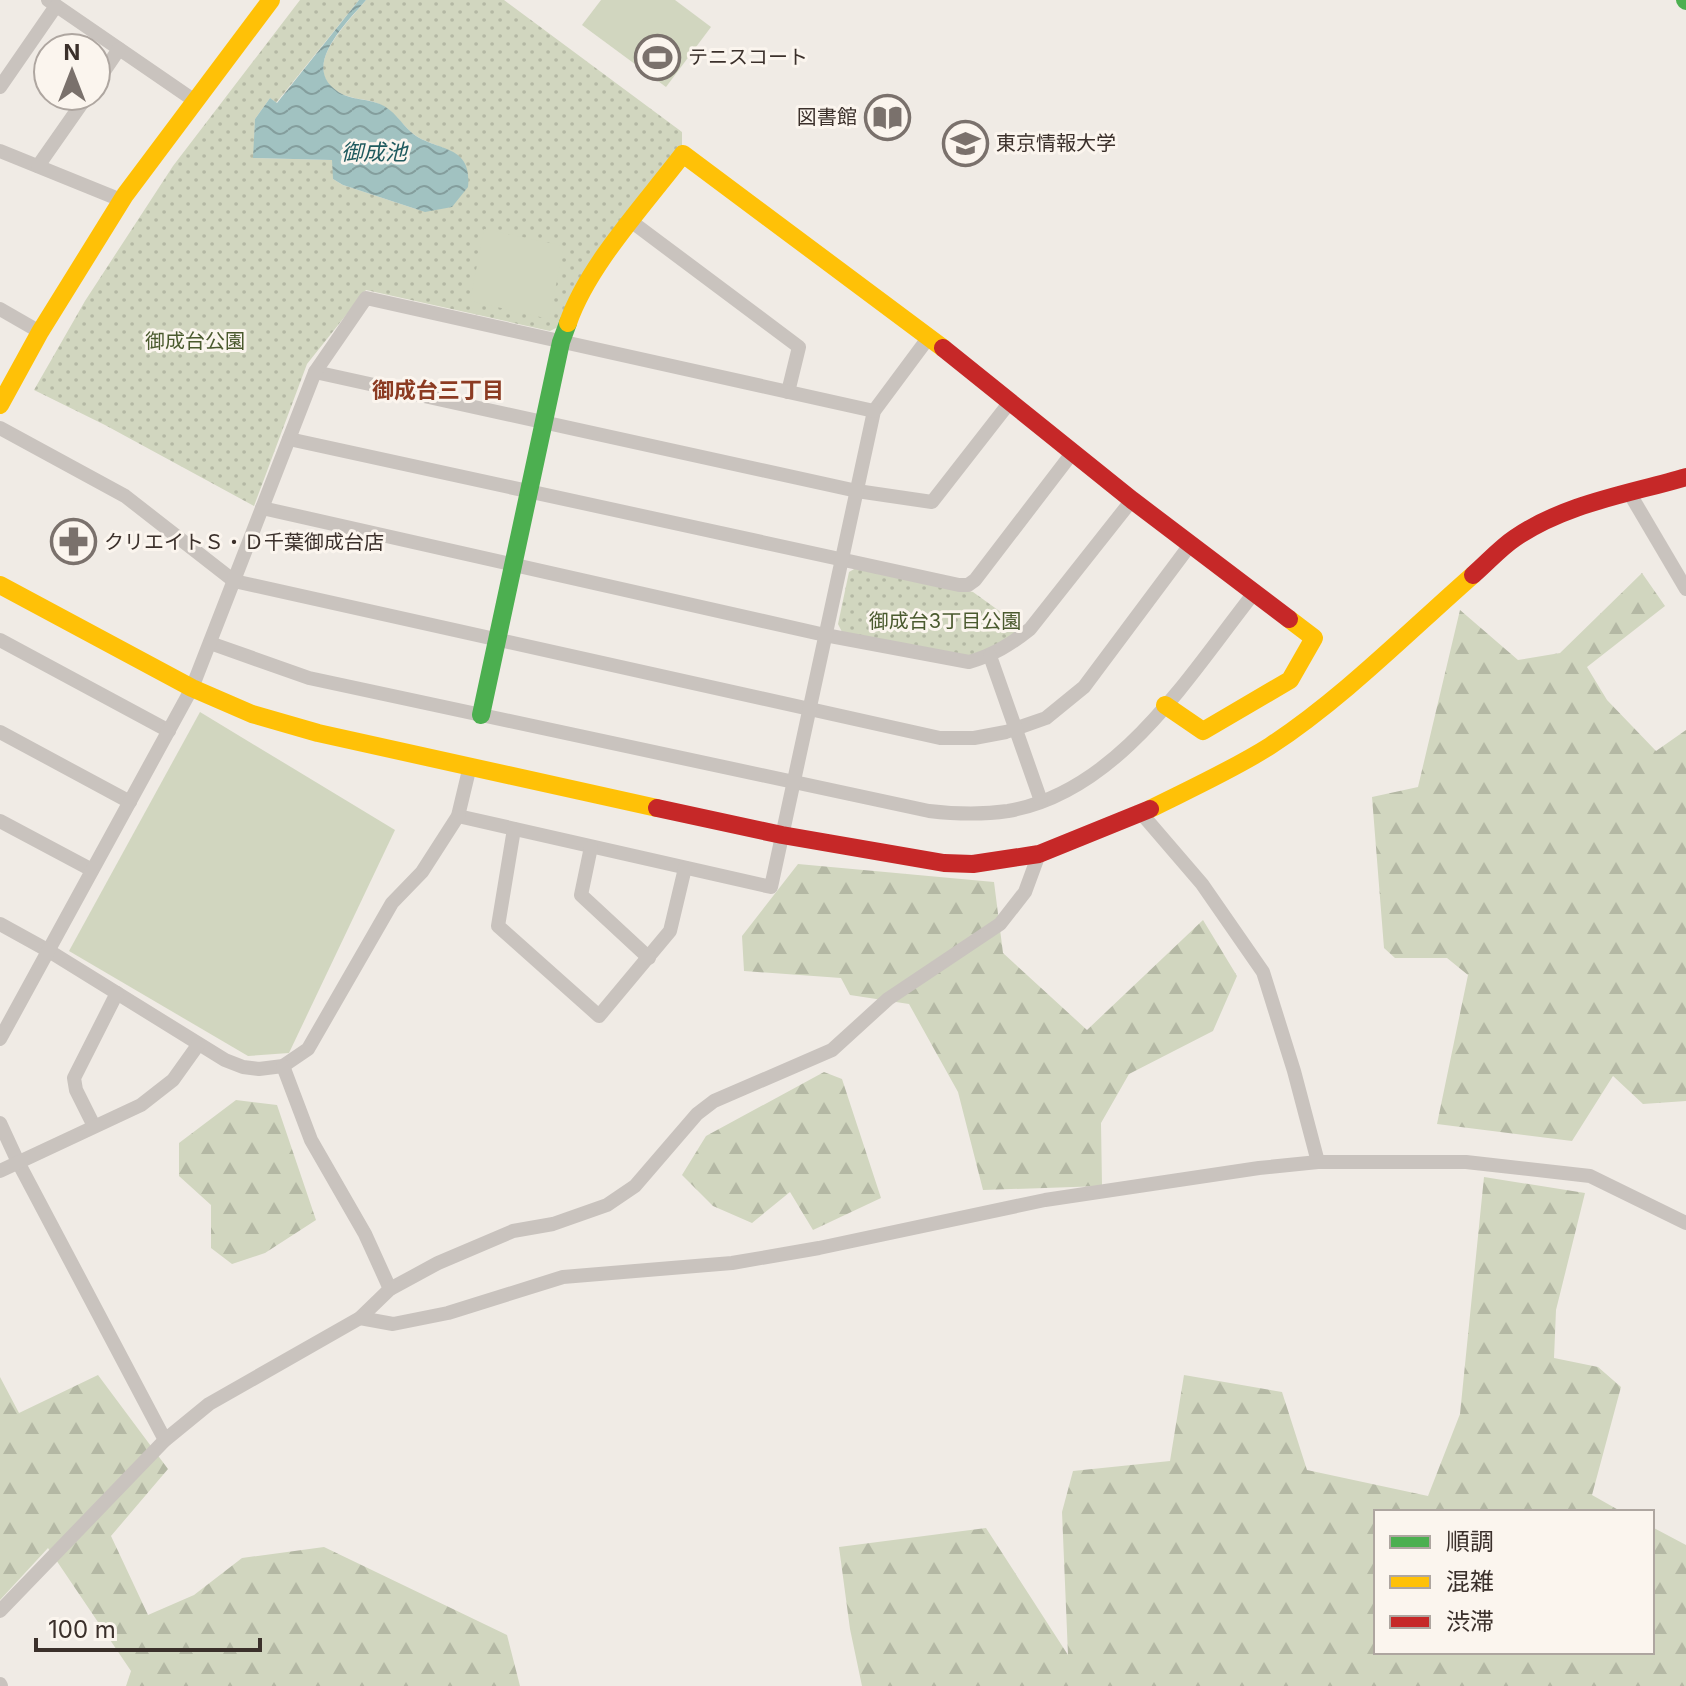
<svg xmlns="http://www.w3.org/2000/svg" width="1686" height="1686" viewBox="0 0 1686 1686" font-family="Inter,'Noto Sans JP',sans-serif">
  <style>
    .forest { fill: url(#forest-firs) }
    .park { fill: url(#park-dots) }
    .pitch { fill: #d1d6bf }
    .water { fill: url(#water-waves) }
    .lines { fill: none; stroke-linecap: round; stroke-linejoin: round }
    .street { stroke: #c9c3be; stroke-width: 14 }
    .fast { stroke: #4caf50; stroke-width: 18 }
    .slow { stroke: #ffc107; stroke-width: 18 }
    .jam { stroke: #c62828; stroke-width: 18 }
    .labels { text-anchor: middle; stroke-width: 6; stroke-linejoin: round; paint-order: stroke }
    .poi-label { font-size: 20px; fill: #3b302b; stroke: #fbf5ee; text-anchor: start }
    .park-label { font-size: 20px; fill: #4a5a2e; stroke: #fbf5ee }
    .water-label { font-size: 22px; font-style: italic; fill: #1f5a5e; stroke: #fbf5ee }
    .neighbourhood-label { font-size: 22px; font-weight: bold; fill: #8c3b22; stroke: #fbf5ee }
  </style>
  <defs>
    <pattern id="forest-firs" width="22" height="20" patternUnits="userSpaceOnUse" patternTransform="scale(2)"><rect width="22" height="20" fill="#d1d6bf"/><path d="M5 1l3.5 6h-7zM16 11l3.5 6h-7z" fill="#b4b8a4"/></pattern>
    <pattern id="park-dots" width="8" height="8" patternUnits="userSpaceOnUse" patternTransform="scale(2)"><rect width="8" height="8" fill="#d1d6bf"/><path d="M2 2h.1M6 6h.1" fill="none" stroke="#b4b8a4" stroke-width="1.8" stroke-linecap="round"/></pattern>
    <pattern id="water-waves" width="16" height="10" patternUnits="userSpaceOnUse" patternTransform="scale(2)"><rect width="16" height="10" fill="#a1c2c1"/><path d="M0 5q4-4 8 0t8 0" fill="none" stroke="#849e9d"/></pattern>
  </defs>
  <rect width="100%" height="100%" fill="#f0ebe5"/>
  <g class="forest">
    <polygon points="1642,573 1665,606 1587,667 1607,700 1656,751 1686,730 1686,1101 1643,1104 1613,1076 1572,1141 1437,1124 1468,975 1447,958 1395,958 1384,948 1372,797 1418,787 1460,610 1518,660 1560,653"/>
    <polygon points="798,864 994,882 1003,953 1087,1030 1203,920 1237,976 1213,1031 1129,1074 1101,1123 1102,1186 983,1190 958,1092 909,1004 850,995 841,978 744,971 742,936"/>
    <polygon points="824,1072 842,1079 881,1198 813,1230 790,1192 752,1223 713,1206 682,1175 706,1136"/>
    <polygon points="236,1100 277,1105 316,1220 265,1253 232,1264 211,1248 211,1205 179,1176 179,1143"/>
    <polygon points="1484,1177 1585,1193 1556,1310 1554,1358 1598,1367 1621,1387 1592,1495 1622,1512 1376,1512 1376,1652 1652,1652 1652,1527 1686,1545 1686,1686 862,1686 850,1629 839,1547 986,1528 1068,1655 1062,1512 1073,1471 1170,1461 1184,1375 1282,1392 1307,1470 1428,1496 1460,1414"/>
    <polygon points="98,1375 168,1469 111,1536 148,1615 194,1595 242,1558 324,1547 507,1635 520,1686 126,1686 131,1671 48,1548 0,1600 0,1377 19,1413"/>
  </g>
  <g class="park">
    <path d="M 300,0 L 359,0 L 276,103 L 270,98 L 255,119 L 254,158 L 333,160 L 333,179 L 343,185 L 419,210 L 461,159 C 446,145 427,145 412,133 C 400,122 392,108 374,102 C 364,99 354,99 344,95 C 294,72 347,24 366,0 L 504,0 L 682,132 L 682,147 L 560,326 L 550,331 L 366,290 L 307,364 L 254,506 L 105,425 L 34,390 L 85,301 L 173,166 Z"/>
    <polygon points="856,568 973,592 1023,628 1014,639 970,657 842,632 838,624 849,572"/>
  </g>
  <g class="pitch">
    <polygon points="601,0 675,0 711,27 666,87 582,25"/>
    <polygon points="484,229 564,246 549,319 470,301"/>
    <polygon points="200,712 395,830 289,1053 248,1056 69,951"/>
  </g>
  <path class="water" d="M 359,0 L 366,0 C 346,24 295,71 344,95 C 355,100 368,99 380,104 C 394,110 401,123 411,132 C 433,152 473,142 468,187 L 452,207 L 425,212 L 343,185 L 333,179 L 332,160 L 253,158 L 255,119 L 270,98 L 277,103 Z"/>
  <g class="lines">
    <g class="street">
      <polyline points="48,0 195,101"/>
      <polyline points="96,83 119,49"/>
      <polyline points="0,87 56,6"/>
      <polyline points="0,151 121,200"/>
      <polyline points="38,166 87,96"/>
      <polyline points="632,222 799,347 788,392"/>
      <polyline points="0,309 40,332"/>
      <polyline points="315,372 857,491 932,502 1010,402"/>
      <polyline points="0,428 125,496 234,581 940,738 974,738 1006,732 1046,718 1084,687 1190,545"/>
      <polyline points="289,439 959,585 968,585 975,580 1073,452"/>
      <polyline points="1630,494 1686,589"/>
      <path d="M 262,508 L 825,635 L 969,662 C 993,655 1010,645 1030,629 L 1132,500"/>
      <polyline points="0,640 169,731"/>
      <path d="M 210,643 L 309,678 L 929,811 C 955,814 981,815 1008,811 C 1119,792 1189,675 1254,593"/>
      <polyline points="990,656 1041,801"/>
      <polyline points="0,732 130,802"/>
      <polyline points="1141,813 1202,884 1263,972 1294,1071 1318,1162"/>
      <polyline points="458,816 771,887 874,411 929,337"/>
      <polyline points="0,821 92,870"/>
      <polyline points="514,829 498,926 599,1016 670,931 685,868"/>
      <polyline points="591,847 581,895 649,958"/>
      <polyline points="0,924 49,951 225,1060 243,1067 259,1069 283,1066 308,1049 392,903 422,872 458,816 470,766"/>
      <polyline points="0,1039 192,688 315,372 366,298 874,411"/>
      <polyline points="283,1066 311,1140 365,1234 390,1289"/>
      <polyline points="0,1123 18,1162 165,1440"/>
      <polyline points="94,1126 76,1090 74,1078 117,993"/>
      <polyline points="0,1171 141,1105 173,1080 198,1045"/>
      <polyline points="360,1318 393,1324 448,1313 563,1277 732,1263 819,1248 1045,1200 1259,1168 1318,1162 1466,1162 1590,1176 1686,1223"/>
      <polyline points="0,1611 165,1440 209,1404 360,1318 390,1289 438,1263 513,1231 553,1224 607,1205 635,1186 697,1114 714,1101 832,1050 888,999 1000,924 1025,892 1039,854"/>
      <polyline points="0,1684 1,1686"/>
    </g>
    <g class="fast">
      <polyline points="1685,0 1686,1"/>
      <polyline points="481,715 561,342 568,323"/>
    </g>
    <g class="slow">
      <path d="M 568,323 C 588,265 645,204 683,154 L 943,348"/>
      <polyline points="0,405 40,332 125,195 271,0"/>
      <polyline points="0,585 192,688 252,714 318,733 657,808"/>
      <polyline points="1165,705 1203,731 1290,680 1314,638 1289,619"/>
      <path d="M 1150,809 C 1190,789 1232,770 1270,746 C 1342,699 1408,632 1473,575"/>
    </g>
    <g class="jam">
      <polyline points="943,348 1132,500 1289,619"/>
      <path d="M 1473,575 C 1487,563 1500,548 1515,538 C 1566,503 1629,494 1686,477"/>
      <polyline points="657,808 782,835 944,863 973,864 1039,854 1150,809"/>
    </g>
  </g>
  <defs>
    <symbol id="stadium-ring" viewBox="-11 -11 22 22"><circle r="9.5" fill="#fbf5ee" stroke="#7a716c" stroke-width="1.5"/><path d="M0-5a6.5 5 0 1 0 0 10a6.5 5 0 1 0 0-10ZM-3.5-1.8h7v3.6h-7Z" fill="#7a716c"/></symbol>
    <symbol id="library-ring" viewBox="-11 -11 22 22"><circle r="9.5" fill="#fbf5ee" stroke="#7a716c" stroke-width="1.5"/><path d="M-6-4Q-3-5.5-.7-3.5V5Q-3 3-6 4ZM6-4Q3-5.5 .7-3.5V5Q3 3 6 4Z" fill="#7a716c"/></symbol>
    <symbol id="university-ring" viewBox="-11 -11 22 22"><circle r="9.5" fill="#fbf5ee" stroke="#7a716c" stroke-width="1.5"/><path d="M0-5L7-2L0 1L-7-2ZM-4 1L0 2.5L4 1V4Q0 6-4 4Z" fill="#7a716c"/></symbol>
    <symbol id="pharmacy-ring" viewBox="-11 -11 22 22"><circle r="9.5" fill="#fbf5ee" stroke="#7a716c" stroke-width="1.5"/><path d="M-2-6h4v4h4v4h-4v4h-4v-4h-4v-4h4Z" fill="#7a716c"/></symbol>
  </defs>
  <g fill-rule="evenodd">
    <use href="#stadium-ring" x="632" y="32" width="51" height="51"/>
    <use href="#library-ring" x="862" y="92" width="51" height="51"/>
    <use href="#university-ring" x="940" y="118" width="51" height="51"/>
    <use href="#pharmacy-ring" x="48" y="516" width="51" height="51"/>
  </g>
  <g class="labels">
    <g class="poi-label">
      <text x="688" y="64">テニスコート</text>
      <text x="857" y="124" text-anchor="end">図書館</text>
      <text x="996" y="150">東京情報大学</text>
      <text x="104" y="549">クリエイトＳ・Ｄ千葉御成台店</text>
    </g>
    <g class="park-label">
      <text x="195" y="348">御成台公園</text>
      <text x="945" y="628">御成台3丁目公園</text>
    </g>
    <g class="water-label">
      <text x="374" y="160">御成池</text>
    </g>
    <g class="neighbourhood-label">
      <text x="438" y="398">御成台三丁目</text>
    </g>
  </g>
  <rect x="1374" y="1510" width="280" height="144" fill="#fbf5ee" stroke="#aea6a0" stroke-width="2"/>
  <rect x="1390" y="1536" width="40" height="12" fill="#4caf50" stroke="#aea6a0" stroke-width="2"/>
  <text x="1446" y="1550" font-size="24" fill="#3b302b">順調</text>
  <rect x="1390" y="1576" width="40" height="12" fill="#ffc107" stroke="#aea6a0" stroke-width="2"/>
  <text x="1446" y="1590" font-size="24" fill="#3b302b">混雑</text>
  <rect x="1390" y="1616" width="40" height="12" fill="#c62828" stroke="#aea6a0" stroke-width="2"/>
  <text x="1446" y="1630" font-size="24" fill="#3b302b">渋滞</text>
  <g transform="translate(72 72)"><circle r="38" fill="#fbf5ee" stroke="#aea6a0" stroke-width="2"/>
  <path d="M0-6L14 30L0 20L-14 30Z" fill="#7a716c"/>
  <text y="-12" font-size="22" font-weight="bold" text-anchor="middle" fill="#3b302b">N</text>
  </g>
  <path d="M36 1638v12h224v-12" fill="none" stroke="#3b302b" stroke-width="4"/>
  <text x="48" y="1638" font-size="24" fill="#3b302b" stroke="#fbf5ee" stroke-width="6" paint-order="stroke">100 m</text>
</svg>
